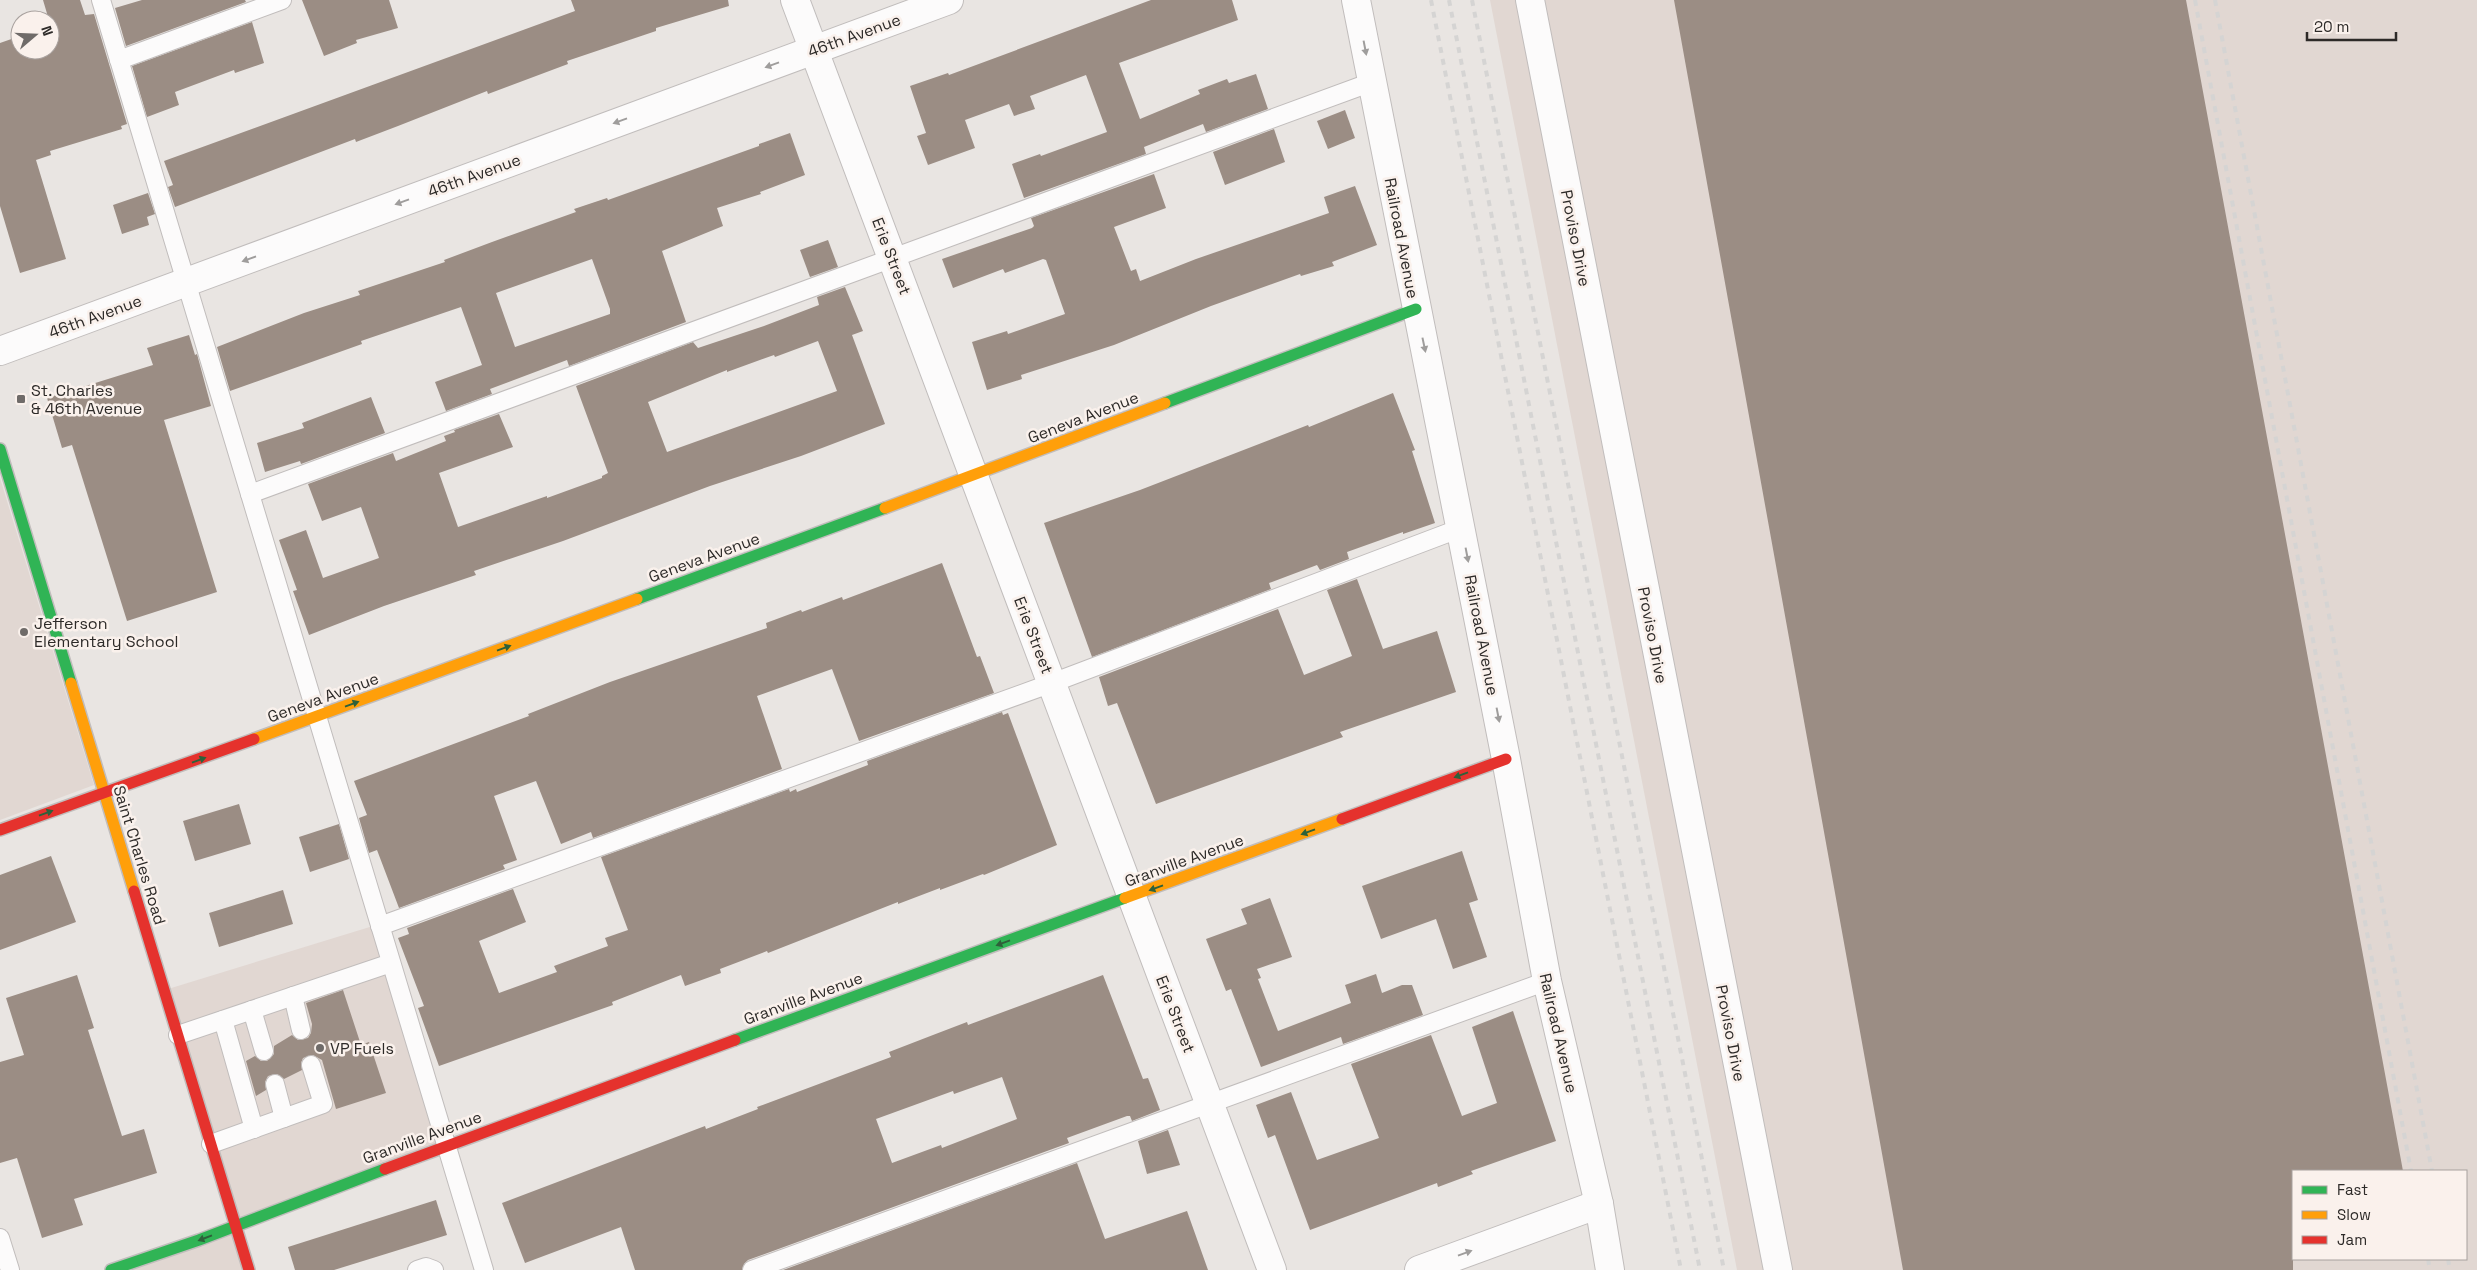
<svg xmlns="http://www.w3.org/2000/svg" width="2477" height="1270" viewBox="0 0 2477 1270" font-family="'Space Grotesk',sans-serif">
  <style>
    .built { fill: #e1d7d2; fill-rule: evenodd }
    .building { fill: #9b8d84; fill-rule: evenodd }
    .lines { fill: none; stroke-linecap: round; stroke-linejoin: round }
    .lane-casing { stroke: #c1bdbc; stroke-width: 20 }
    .street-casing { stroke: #c1bdbc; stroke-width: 30 }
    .fast-casing { stroke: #c1bdbc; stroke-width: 14 }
    .slow-casing { stroke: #c1bdbc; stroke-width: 14 }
    .jam-casing { stroke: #c1bdbc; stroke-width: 14 }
    .lane { stroke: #fcfbfb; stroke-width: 18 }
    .street { stroke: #fcfbfb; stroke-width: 28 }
    .fast { stroke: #30b455; stroke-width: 11 }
    .slow { stroke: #ff9f0a; stroke-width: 11 }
    .jam { stroke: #e5322d; stroke-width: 11 }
    .rail { stroke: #d5d4d3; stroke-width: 4; stroke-dasharray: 6 6; stroke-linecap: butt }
    .oneway { fill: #9f9d9c }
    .oneway2 { fill: #2e613a }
    .poi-dot { fill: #6f6b69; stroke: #faf1ec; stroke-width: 2 }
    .labels { text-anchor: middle; stroke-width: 5; stroke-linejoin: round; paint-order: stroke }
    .street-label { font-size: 16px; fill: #2d2a28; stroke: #faf1ec }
    .poi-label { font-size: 16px; fill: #2d2a28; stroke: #faf1ec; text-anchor: start }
  </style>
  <rect width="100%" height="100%" fill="#e9e5e2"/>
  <g class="built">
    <path d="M 1490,0 L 2477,0 L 2477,1270 L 1737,1270 ZM 2293,1171 L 2466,1171 L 2466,1259 L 2293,1259 Z"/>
    <polygon points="0,478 94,785 0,820"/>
    <polygon points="373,926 442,1147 240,1226 168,989"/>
    <polygon points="231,1230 243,1270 120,1270"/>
  </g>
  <g class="building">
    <polygon points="43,0 80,0 85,15 94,14 127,124 121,126 122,129 50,151 51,155 36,160 66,259 20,273 0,206 0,43 20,36 20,50 50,50 51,27"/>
    <polygon points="142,0 245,0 246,2 126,46 115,8"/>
    <polygon points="302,0 389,0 398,28 356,40 357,43 324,56"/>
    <polygon points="571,0 728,0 729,6 656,28 656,31 567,61 568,64 488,94 487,91 398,126 356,142 355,139 175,207 168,187 173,185 164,161 575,11"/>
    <polygon points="1151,0 1232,0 1238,20 1119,63 1140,119 1200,94 1198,90 1227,79 1229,83 1256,74 1268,109 1206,132 1203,124 1144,147 1146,154 1024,198 1012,164 1040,154 1041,156 1107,132 1086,75 1030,96 1035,109 1014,116 1009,104 965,120 975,148 928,165 917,136 926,133 910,86 948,73 949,75"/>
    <polygon points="1674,0 2186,0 2403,1171 2293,1171 2293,1270 1903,1270"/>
    <polygon points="252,22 264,63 235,73 234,70 175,92 179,105 147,117 132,66"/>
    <polygon points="1345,110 1355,138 1328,149 1317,121"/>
    <polygon points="1274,129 1285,162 1225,185 1213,152"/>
    <path d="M 790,133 L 805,175 L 760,192 L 761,194 L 717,208 L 723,226 L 662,251 L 686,322 L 569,366 L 567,360 L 490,389 L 492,394 L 446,411 L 435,382 L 482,365 L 461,307 L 361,341 L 362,344 L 230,391 L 217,347 L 304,313 L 360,295 L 358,291 L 445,262 L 444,260 L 492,242 L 576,212 L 574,209 L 607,198 L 608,200 L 759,146 L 759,144 ZM 592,259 L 610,309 L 610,314 L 515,347 L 496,293 Z"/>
    <polygon points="1154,174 1166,208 1114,227 1131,271 1136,269 1140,281 1196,259 1329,213 1324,197 1355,186 1377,245 1332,262 1334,266 1301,276 1300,274 1211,306 1114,345 1021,375 1022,379 987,390 972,342 1007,331 1008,334 1065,314 1046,260 1043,259 1005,273 1003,269 953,288 942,259 1032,228 1034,226 1031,218"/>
    <polygon points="148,193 155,214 147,217 149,225 122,234 113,205"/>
    <polygon points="828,240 838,267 810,277 800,250"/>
    <path d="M 845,287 L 863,331 L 852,335 L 885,424 L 801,456 L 710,486 L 563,541 L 474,571 L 476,575 L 384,606 L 309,635 L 293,591 L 297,590 L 279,540 L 306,530 L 323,578 L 379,558 L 361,507 L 322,521 L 308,484 L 393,453 L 396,461 L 446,441 L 444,436 L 455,432 L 454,430 L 499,414 L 513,447 L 439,473 L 458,527 L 547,496 L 547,498 L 602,478 L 602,476 L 608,473 L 576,386 L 693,342 L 698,348 L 764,326 L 819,305 L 817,297 ZM 818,341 L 837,391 L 667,452 L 648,402 L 727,370 L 727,372 L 774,355 L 775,357 Z"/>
    <polygon points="189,335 195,355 197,354 211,406 164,420 217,592 127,621 72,445 62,448 47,398 153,365 147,348"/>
    <polygon points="1393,393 1415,450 1412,451 1435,523 1403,534 1403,532 1347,552 1349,559 1320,570 1317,565 1269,583 1271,589 1092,657 1044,523 1140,490 1308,425 1309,427"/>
    <polygon points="371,397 385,433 301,464 300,461 265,472 257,443 304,428 302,423"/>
    <polygon points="942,563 977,657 980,656 994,693 859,741 832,669 757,696 782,769 593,838 591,832 561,844 536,781 494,796 517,860 503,865 505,869 399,908 377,850 369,853 359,818 367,815 354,781 529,716 528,714 610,682 767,628 766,623 801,610 802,612 842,597 843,600"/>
    <polygon points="1357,579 1383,649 1437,631 1456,692 1340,732 1343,737 1156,804 1117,703 1108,706 1099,677 1278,609 1304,675 1352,656 1327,590"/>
    <polygon points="1002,712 1003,715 1008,713 1057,845 984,875 983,874 940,890 940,888 898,904 898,902 768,953 767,951 720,969 721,973 685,986 681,975 612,1002 613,1005 439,1066 418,1008 424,1006 398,938 409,934 407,928 513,889 526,922 479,941 499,993 557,972 554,966 608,946 605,938 628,930 601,857 789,789 790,792 796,789 797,792 868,765 867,761"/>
    <polygon points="239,804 251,844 195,861 183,821"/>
    <polygon points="339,824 349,859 310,872 299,837"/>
    <polygon points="1462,851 1478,900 1469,903 1487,957 1453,969 1436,919 1381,939 1362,886"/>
    <polygon points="51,856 76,922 0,950 0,875"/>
    <polygon points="283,890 293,924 219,947 209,913"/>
    <polygon points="1270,898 1292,957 1257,969 1261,978 1258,979 1278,1031 1351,1003 1345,985 1376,974 1382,993 1402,985 1412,985 1423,1015 1343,1044 1341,1037 1261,1067 1231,989 1226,991 1206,939 1247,924 1241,909"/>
    <polygon points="77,975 94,1028 88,1030 122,1136 144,1129 157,1173 74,1199 83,1225 42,1238 17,1158 0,1163 0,1062 24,1055 6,998"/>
    <path d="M 1103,975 L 1143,1079 L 1148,1078 L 1160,1110 L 1132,1121 L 1130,1116 L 1127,1116 L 1067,1138 L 1069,1143 L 748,1260 L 744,1264 L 742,1270 L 635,1270 L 621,1227 L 525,1263 L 502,1203 L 705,1126 L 706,1129 L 758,1109 L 757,1107 L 891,1057 L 889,1052 L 933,1035 L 967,1022 L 968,1025 ZM 1002,1077 L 1017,1119 L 942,1148 L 941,1145 L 892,1163 L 876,1119 L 953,1091 L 954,1094 Z"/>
    <polygon points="343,990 361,1045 369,1042 386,1093 336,1109 322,1060 313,1055 303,1058 301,1063 302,1070 284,1079 277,1074 268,1076 265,1082 266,1090 256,1096 246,1061 255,1056 261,1061 267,1061 274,1054 274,1046 292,1035 298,1040 308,1038 311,1033 312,1024 306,1003"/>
    <polygon points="1513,1011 1556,1141 1471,1171 1473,1174 1438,1187 1437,1183 1310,1230 1275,1135 1268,1138 1256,1105 1291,1092 1317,1160 1379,1138 1351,1064 1431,1035 1462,1116 1497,1103 1472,1027"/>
    <polygon points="1168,1130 1180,1165 1147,1174 1138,1141"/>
    <polygon points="1077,1163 1105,1239 1187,1211 1208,1270 783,1270"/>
    <polygon points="436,1200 447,1235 334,1270 295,1270 288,1247"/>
  </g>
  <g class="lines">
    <defs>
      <g id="lane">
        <polyline points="101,0 484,1270"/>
        <polyline points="119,60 282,0"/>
        <polyline points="250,494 1372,82"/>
        <polyline points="380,926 1052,683 1461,528"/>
        <polyline points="293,996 301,1030"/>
        <polyline points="252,1010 264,1051"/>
        <polyline points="223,1020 254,1129"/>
        <polyline points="178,1035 391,963"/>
        <polyline points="275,1084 284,1118"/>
        <polyline points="211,1144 323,1104 311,1065"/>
        <polyline points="0,1238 10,1270"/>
        <polyline points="417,1270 426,1267 434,1270"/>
        <polyline points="752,1270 1547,981"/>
      </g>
      <g id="street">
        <polyline points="795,0 1272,1270"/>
        <polyline points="1356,0 1506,759 1547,981 1599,1204 1610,1270"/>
        <polyline points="1530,0 1778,1270"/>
        <polyline points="0,351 949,0"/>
        <polyline points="1419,1270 1599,1204"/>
      </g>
      <g id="fast">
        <polyline points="1165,403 1416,309"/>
        <polyline points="0,449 71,683"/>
        <polyline points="637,599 885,508"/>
        <polyline points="735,1040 1125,898"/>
        <polyline points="111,1270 199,1240 385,1169"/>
      </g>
      <g id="slow">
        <polyline points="885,508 1165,403"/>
        <polyline points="71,683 134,891"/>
        <polyline points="254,739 637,599"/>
        <polyline points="1125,898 1342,819"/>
      </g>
      <g id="jam">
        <polyline points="1342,819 1506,759"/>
        <polyline points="0,830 254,739"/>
        <polyline points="134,891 249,1270"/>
        <polyline points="385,1169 735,1040"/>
      </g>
    </defs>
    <use href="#lane" class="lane-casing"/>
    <use href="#street" class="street-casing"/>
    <use href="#fast" class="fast-casing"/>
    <use href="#slow" class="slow-casing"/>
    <use href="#jam" class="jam-casing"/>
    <use href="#lane" class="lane"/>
    <use href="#street" class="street"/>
    <use href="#fast" class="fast"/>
    <use href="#slow" class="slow"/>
    <use href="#jam" class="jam"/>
    <g class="rail">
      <polyline points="1431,0 1681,1270"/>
      <polyline points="1449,0 1700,1270"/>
      <polyline points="1472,0 1724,1270"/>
      <polyline points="2195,0 2411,1171"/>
      <polyline points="2215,0 2432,1171"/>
      <polyline points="2428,1259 2430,1270"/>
      <polyline points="2448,1259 2450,1270"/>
    </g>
  </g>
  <defs><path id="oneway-solid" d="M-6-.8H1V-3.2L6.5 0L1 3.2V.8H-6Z" transform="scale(1.25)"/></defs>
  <g class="oneway">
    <use href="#oneway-solid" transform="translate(1365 48) rotate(79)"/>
    <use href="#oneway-solid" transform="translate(772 65) rotate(160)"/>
    <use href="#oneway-solid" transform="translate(620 121) rotate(160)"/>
    <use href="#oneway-solid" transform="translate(402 202) rotate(160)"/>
    <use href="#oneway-solid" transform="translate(249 259) rotate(160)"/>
    <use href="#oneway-solid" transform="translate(1424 345) rotate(78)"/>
    <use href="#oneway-solid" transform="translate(1467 555) rotate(79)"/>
    <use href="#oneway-solid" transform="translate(1498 715) rotate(79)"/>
    <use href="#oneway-solid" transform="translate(1465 1253) rotate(-20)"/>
  </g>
  <g class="oneway2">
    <use href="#oneway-solid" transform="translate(504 648) rotate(-20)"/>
    <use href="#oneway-solid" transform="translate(352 704) rotate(-20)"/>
    <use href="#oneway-solid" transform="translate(199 760) rotate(-20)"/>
    <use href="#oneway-solid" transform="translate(1461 775) rotate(160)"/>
    <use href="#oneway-solid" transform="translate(46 813) rotate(-20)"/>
    <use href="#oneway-solid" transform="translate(1308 832) rotate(160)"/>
    <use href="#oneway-solid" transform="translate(1156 888) rotate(160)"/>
    <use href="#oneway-solid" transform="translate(1003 943) rotate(160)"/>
    <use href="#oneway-solid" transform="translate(205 1238) rotate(159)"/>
  </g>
  <g class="poi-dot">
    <rect x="16" y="394" width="10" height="10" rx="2.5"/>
    <circle cx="24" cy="632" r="5"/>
    <circle cx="320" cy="1048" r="5"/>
  </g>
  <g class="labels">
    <g class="street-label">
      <text transform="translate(854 35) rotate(-20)" y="6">46th Avenue</text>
      <text transform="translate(474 175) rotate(-20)" y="6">46th Avenue</text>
      <text transform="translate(1402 238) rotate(79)" y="6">Railroad Avenue</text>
      <text transform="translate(1576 238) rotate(79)" y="6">Proviso Drive</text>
      <text transform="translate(892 256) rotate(69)" y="6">Erie Street</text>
      <text transform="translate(95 316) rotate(-20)" y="6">46th Avenue</text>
      <text transform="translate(1083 417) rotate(-21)" y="6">Geneva Avenue</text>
      <text transform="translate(704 557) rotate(-20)" y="6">Geneva Avenue</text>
      <text transform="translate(1034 635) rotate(69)" y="6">Erie Street</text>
      <text transform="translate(1482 635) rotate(79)" y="6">Railroad Avenue</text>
      <text transform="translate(1653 635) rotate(79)" y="6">Proviso Drive</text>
      <text transform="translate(323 697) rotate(-20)" y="6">Geneva Avenue</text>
      <text transform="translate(140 855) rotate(73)" y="6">Saint Charles Road</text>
      <text transform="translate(1184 860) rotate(-20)" y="6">Granville Avenue</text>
      <text transform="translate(803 998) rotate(-20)" y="6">Granville Avenue</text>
      <text transform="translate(1176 1014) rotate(69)" y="6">Erie Street</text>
      <text transform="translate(1559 1033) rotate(77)" y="6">Railroad Avenue</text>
      <text transform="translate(1731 1033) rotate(79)" y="6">Proviso Drive</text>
      <text transform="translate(422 1137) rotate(-20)" y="6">Granville Avenue</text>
    </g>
    <g class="poi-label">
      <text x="31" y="396">St. Charles<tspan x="31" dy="18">&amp; 46th Avenue</tspan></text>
      <text x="34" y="629">Jefferson<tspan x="34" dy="18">Elementary School</tspan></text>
      <text x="330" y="1054">VP Fuels</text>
    </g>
  </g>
  <rect x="2292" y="1170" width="175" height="90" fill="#faf1ec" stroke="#a8a19e"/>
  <rect x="2302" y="1186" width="25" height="8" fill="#30b455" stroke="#a8a19e"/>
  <text x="2337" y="1195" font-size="15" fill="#2d2a28">Fast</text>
  <rect x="2302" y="1211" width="25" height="8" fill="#ff9f0a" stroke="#a8a19e"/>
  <text x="2337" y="1220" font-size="15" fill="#2d2a28">Slow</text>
  <rect x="2302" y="1236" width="25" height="8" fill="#e5322d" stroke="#a8a19e"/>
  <text x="2337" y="1245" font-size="15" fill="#2d2a28">Jam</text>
  <g transform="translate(35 35) rotate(71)"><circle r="24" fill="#faf1ec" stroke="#a8a19e"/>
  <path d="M0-4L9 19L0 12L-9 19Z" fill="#6f6b69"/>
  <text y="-8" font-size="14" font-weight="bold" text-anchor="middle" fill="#2d2a28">N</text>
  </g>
  <path d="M2307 32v8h89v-8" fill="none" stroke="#2d2a28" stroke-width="2.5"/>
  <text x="2314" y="32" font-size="15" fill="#2d2a28" stroke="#faf1ec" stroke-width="4" paint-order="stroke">20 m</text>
</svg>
